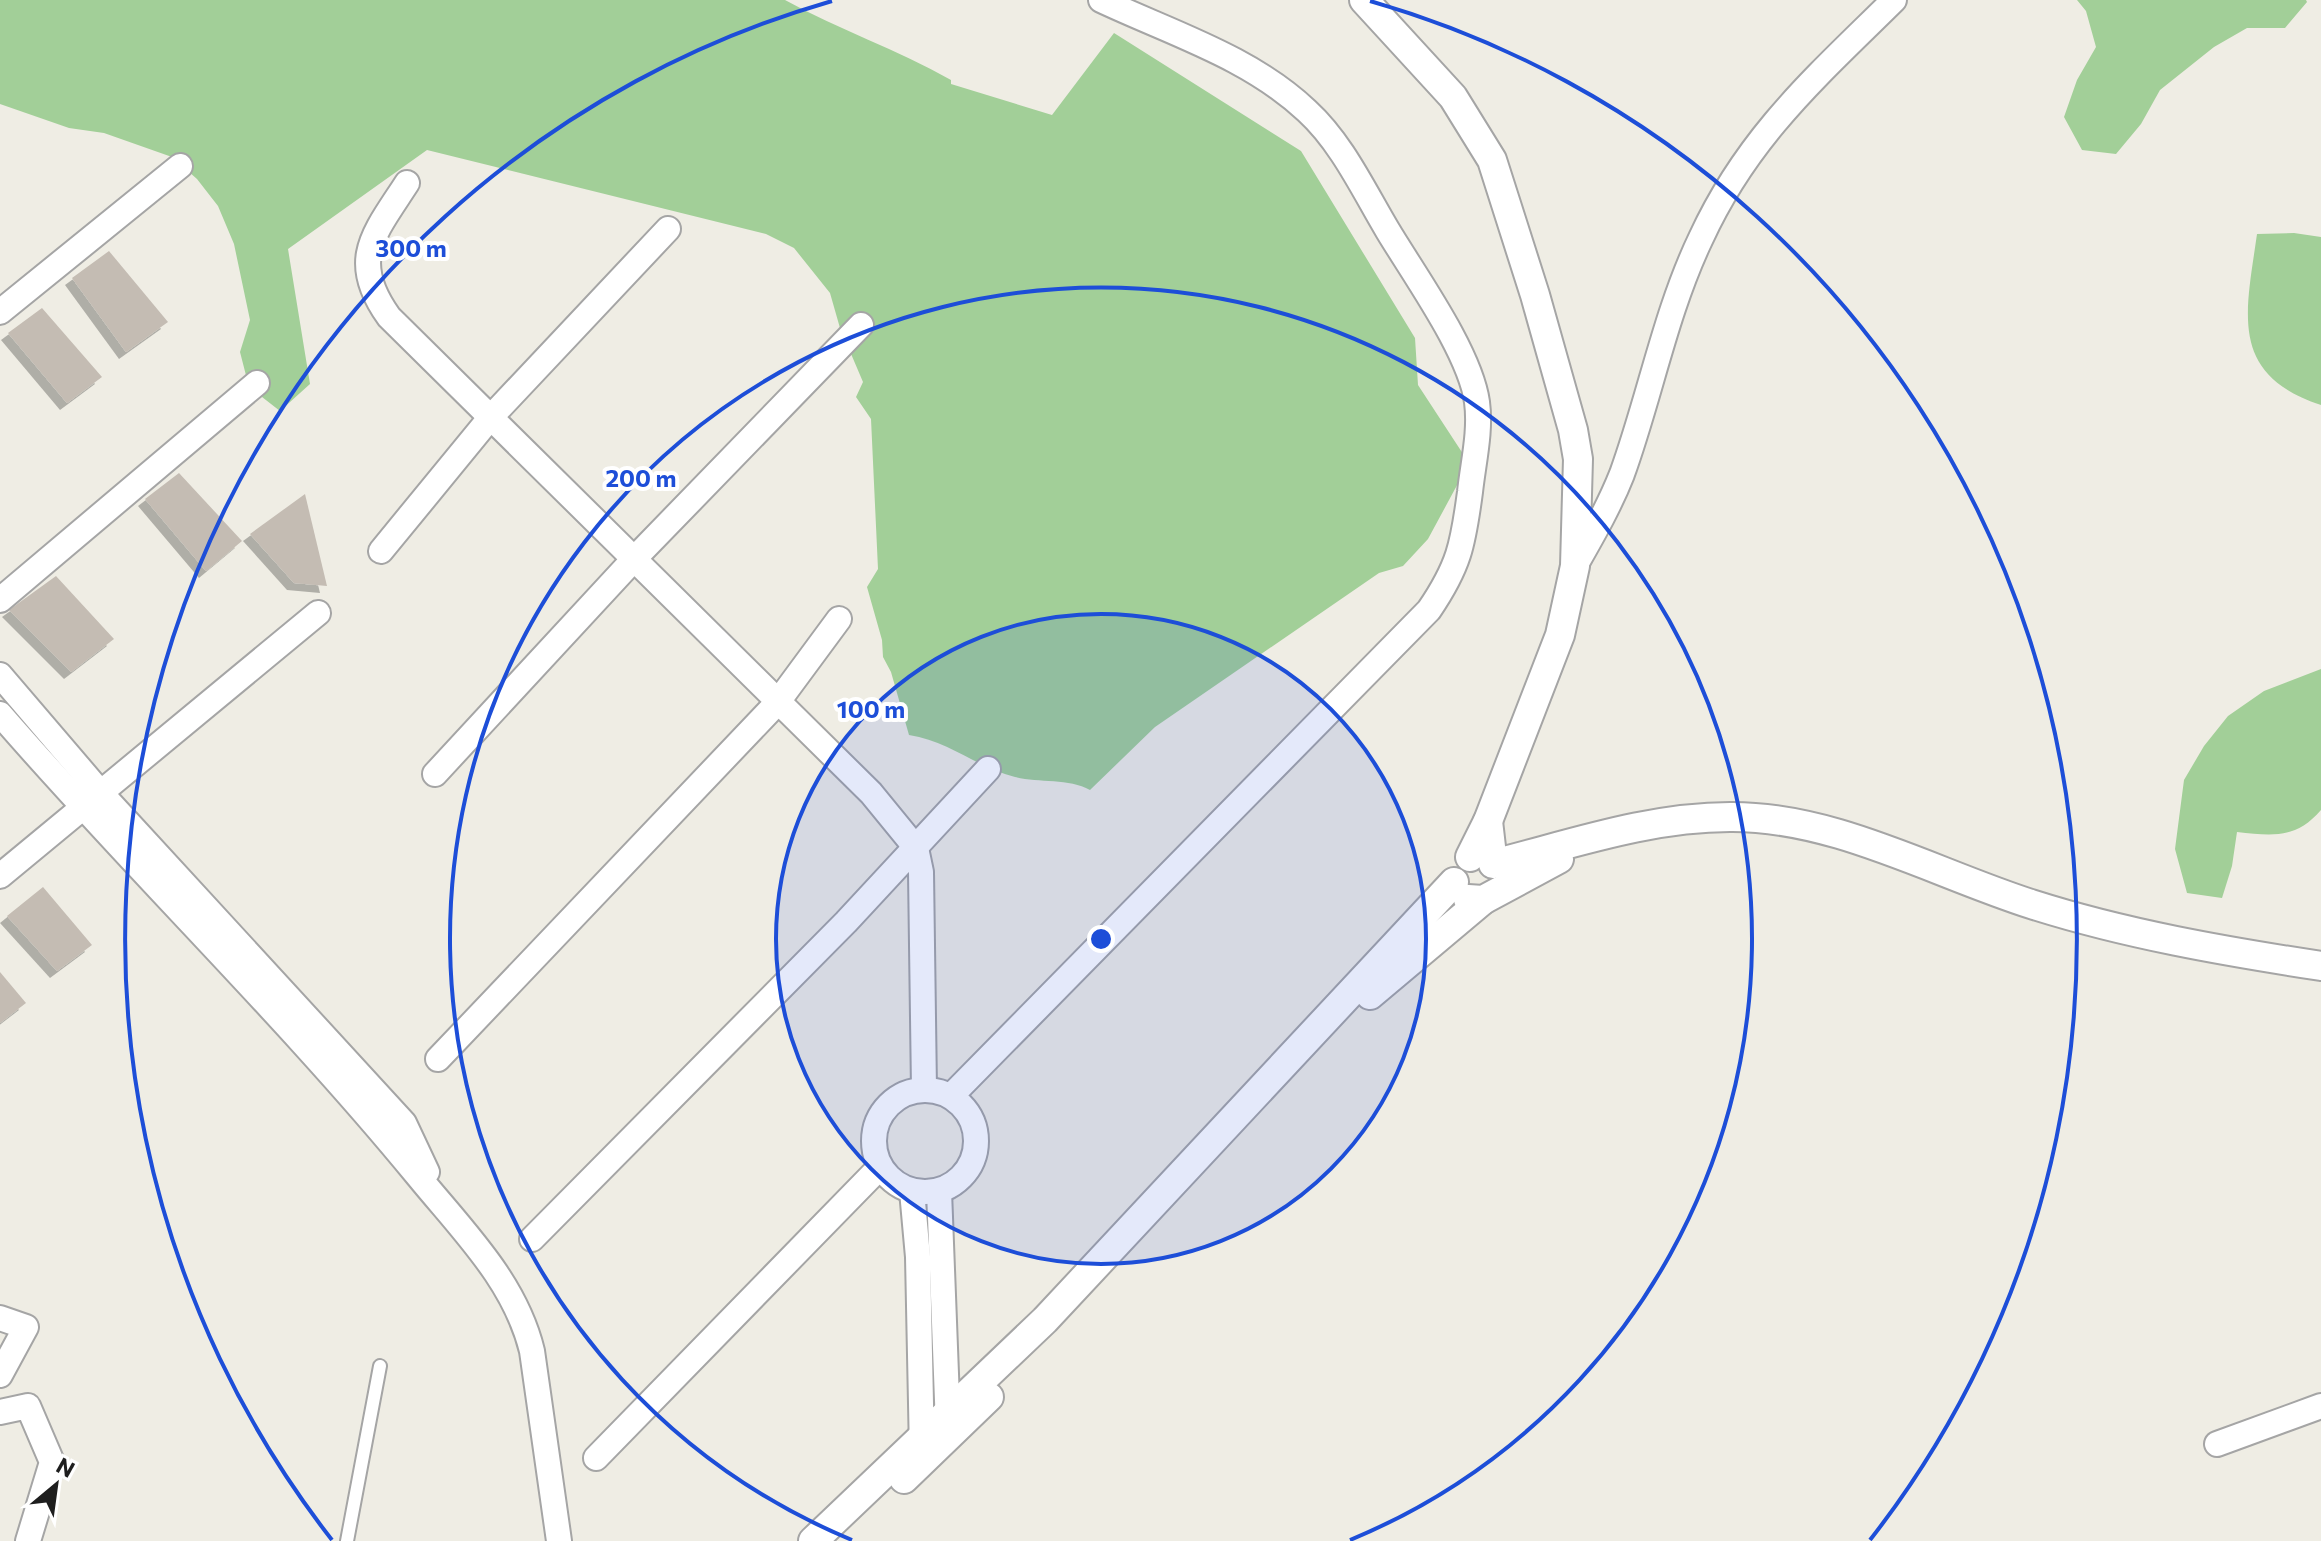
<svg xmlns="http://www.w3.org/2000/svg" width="2321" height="1541" viewBox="0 0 2321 1541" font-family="Commissioner,sans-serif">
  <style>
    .forest { fill: #a2cf98 }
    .building { fill: #c4bcb3; filter: url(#shadow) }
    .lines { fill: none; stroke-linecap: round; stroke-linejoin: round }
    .service-casing { stroke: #a5a5a5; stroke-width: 16 }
    .minor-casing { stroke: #a5a5a5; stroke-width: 28 }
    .tertiary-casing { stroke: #a5a5a5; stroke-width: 32 }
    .service { stroke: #fff; stroke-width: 12 }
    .minor { stroke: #fff; stroke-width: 24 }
    .tertiary { stroke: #fff; stroke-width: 28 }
    .ring { fill: none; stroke: #1d4ed8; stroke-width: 4 }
    .centre { fill: #1d4ed8; stroke: #fff; stroke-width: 4 }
    .ring-label { font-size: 24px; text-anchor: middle; font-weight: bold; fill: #1d4ed8; stroke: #fff; stroke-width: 8; stroke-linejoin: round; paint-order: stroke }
  </style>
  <defs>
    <filter id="shadow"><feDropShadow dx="-7" dy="7" stdDeviation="0" flood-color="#0004"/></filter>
  </defs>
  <rect width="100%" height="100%" fill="#efede4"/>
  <g class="forest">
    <path d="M 0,0 L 785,0 C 839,30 897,49 951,80 L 951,84 L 1052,115 L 1114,33 L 1301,151 L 1415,338 L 1418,385 L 1469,463 L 1428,539 L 1403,566 L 1379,573 L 1155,727 L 1090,790 C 1069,778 1038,783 1015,777 C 976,767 949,741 909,735 L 891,672 L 883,657 L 882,640 L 867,587 L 878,569 L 871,419 L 856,397 L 863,382 L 840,328 L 830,293 L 794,248 L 766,234 L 427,150 L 288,249 L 310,384 L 280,411 L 249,387 L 240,352 L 250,320 L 234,244 L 218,206 L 197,179 L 172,157 L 104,133 L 69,128 L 0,104 Z"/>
    <polygon points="2077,0 2306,0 2307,2 2285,28 2247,28 2214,47 2160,90 2141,124 2116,154 2082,150 2064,117 2077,80 2096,47 2086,11"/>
    <path d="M 2294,233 L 2321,237 L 2321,405 C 2228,374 2246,313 2257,234 Z"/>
    <path d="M 2321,669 L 2321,810 C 2296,839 2273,836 2237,832 L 2232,866 L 2222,898 L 2187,893 L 2175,849 L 2184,780 L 2204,746 L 2228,716 L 2264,691 Z"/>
  </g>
  <g class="building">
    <polygon points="109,251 168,322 126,352 72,278"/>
    <polygon points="42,308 102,377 67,403 8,333"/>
    <polygon points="179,473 242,541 206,571 145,499"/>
    <polygon points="305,494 327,586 294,583 250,534"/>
    <polygon points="56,576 114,639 71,672 9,610"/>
    <polygon points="43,887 92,945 57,971 7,916"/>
    <polygon points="0,972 26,1003 0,1023"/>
  </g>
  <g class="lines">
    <defs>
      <polyline id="service" points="347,1541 380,1366"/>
      <g id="minor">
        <path d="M 407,183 C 374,234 348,260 389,317 L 871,793 L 916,848 L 921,872 L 924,1090"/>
        <polyline points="0,312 180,166"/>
        <polyline points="381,551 490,418 668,229"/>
        <path d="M 1575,566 C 1592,536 1609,507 1622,474 C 1650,397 1665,313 1701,238 C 1748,136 1816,77 1894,0"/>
        <polyline points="0,600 257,383"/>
        <polyline points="0,675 100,792 404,1123 427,1172"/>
        <path d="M 0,714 C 136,871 286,1015 418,1176 C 462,1230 515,1281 532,1351 L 559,1541"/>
        <polyline points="435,774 634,559 861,325"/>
        <polyline points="0,876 318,613"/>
        <polyline points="438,1059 777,703 839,619"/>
        <circle cx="925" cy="1141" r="51"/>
        <path d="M 951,1096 L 1429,610 C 1459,566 1463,545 1470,492 C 1473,463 1481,432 1477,402 C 1470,352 1415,276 1388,231 C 1364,191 1342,143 1307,111 C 1250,57 1171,33 1101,0"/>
        <polyline points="912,1191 918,1257 922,1452"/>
        <polyline points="939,1191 948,1426"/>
        <polyline points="532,1239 846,922 988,769"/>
        <polyline points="0,1318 26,1327 0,1375"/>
        <polyline points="0,1412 28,1406 52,1462 28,1541"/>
        <polyline points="2217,1444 2321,1406"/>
        <polyline points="596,1458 880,1167"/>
      </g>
      <g id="tertiary">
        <polyline points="1364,0 1453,97 1492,160 1535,295 1573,430 1578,459 1575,566 1560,635 1488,821 1470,857"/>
        <path d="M 1488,821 L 1493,864 C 1572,844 1649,817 1730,817 C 1834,816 1934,873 2031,904 C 2125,934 2223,951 2321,966"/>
        <polyline points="1468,899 1483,900 1559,859"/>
        <polyline points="1370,995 1483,900"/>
        <polyline points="904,1479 989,1397"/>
        <polyline points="813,1541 1045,1320 1454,882"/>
      </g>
    </defs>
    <use href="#service" class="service-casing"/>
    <use href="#minor" class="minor-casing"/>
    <use href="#tertiary" class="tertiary-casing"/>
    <use href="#service" class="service"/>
    <use href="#minor" class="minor"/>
    <use href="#tertiary" class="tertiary"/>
  </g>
  <circle cx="1101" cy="939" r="325" fill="#1d4ed8" fill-opacity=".12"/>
  <g class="ring">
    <circle cx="1101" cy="939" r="325"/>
    <path d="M852 1540A651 651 0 1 1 1350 1540"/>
    <path d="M332 1540A976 976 0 0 1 832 1M1370 1A976 976 0 0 1 1870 1540"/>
  </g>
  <circle cx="1101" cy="939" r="12" class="centre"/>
  <g class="ring-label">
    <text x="411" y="257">300 m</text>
    <text x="641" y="487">200 m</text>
    <text x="871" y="718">100 m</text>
  </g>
  <g transform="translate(56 1485) rotate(29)" stroke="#ffffff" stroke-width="6" paint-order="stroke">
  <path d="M0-6L14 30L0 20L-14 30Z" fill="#1e1e1e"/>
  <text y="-12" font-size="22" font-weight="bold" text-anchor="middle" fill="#1e1e1e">N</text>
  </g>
</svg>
